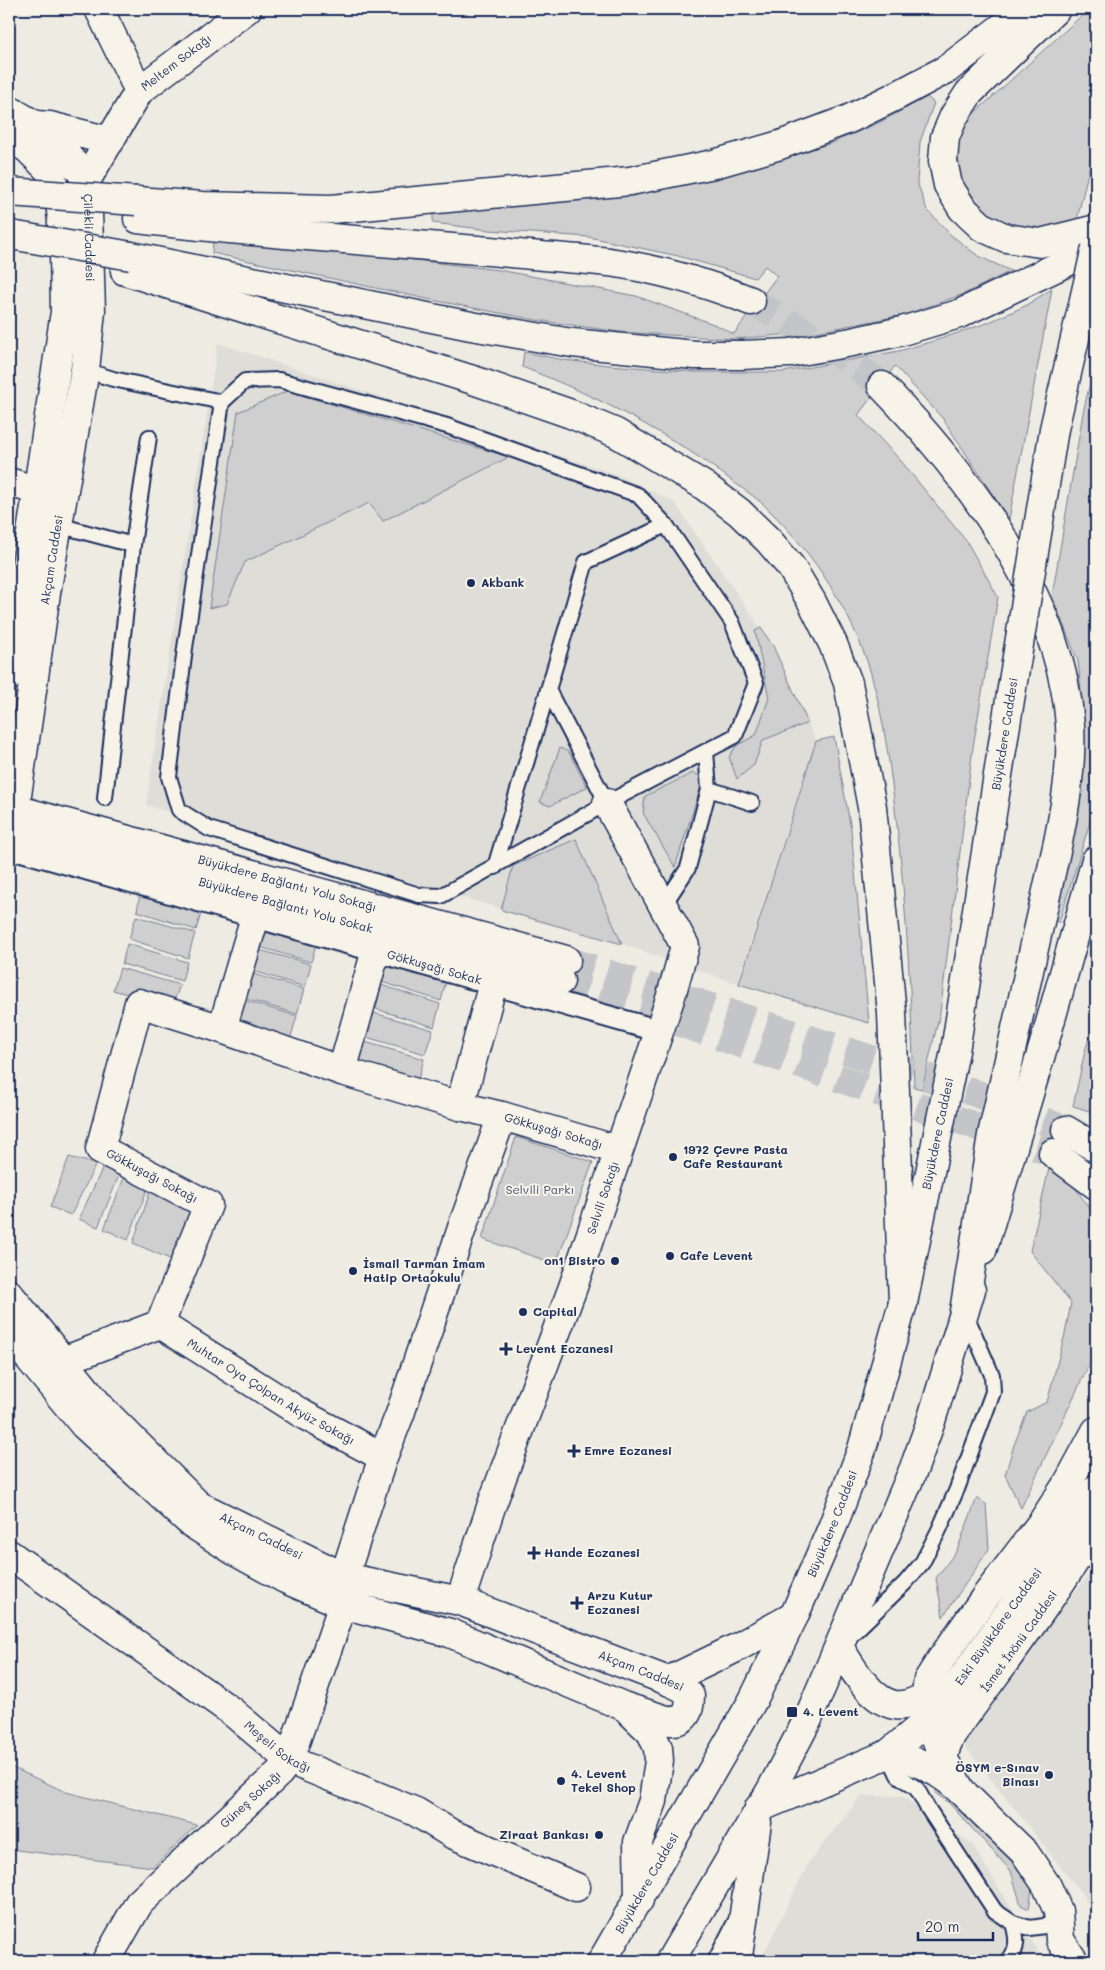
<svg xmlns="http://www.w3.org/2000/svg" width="1105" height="1970" viewBox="0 0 1105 1970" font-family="Mali,sans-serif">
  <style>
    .built { fill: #deddd8 }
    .green { fill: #cfcfcf; stroke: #757f96 }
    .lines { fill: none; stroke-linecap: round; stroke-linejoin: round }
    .tertiary-tunnel { stroke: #c4c5c8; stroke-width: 28; stroke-dasharray: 28 14; stroke-linecap: butt }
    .motorway-tunnel { stroke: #c4c5c8; stroke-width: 28; stroke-dasharray: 28 14; stroke-linecap: butt }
    .service-casing { stroke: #1b2f5e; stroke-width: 18 }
    .pedestrian-casing { stroke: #1b2f5e; stroke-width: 25 }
    .minor-casing { stroke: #1b2f5e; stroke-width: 31 }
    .tertiary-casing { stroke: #1b2f5e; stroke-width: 31 }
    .secondary-casing { stroke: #1b2f5e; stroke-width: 31 }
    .primary-casing { stroke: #1b2f5e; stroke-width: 31 }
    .motorway-casing { stroke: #1b2f5e; stroke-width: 31 }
    .service { stroke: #f7f3e8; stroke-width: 14 }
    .pedestrian { stroke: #f7f3e8; stroke-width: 21 }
    .minor { stroke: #f7f3e8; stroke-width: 28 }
    .tertiary { stroke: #f7f3e8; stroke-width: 28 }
    .secondary { stroke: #f7f3e8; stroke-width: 28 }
    .primary { stroke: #f7f3e8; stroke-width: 28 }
    .motorway { stroke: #f7f3e8; stroke-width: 28 }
    .primary-bridge-casing { stroke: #1b2f5e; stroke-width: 31; stroke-linecap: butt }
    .motorway-bridge-casing { stroke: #1b2f5e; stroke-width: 31; stroke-linecap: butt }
    .primary-bridge { stroke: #f7f3e8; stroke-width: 28 }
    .motorway-bridge { stroke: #f7f3e8; stroke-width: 28 }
    .poi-dot { fill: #1b2f5e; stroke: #f7f3e8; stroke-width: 2 }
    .labels { text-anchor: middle; stroke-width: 4; stroke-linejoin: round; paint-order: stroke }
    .street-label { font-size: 12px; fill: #1b2f5e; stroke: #f7f3e8 }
    .poi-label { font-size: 12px; font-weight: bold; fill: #1b2f5e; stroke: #f7f3e8; text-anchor: start }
    .park-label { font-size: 12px; fill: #3f4f75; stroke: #f7f3e8 }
  </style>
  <rect width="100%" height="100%" fill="#eeebe2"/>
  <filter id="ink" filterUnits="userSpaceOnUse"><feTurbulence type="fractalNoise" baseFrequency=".02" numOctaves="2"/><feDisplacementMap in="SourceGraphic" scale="10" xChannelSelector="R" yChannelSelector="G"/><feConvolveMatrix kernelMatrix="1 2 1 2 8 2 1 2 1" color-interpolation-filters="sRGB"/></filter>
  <g filter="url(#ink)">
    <g class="built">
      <polygon points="218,343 615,474 674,502 773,646 816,741 748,950 739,984 622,944 146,805"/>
      <polygon points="1096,1567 1096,1934 1086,1899 956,1735"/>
      <polygon points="861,1796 902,1796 972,1844 1044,1961 760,1961 809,1862"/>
    </g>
    <g class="green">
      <polygon points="1089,9 1096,9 1096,139 1075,228 1027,234 997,221 981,208 961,179 956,163 956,147 969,118"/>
      <polygon points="927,97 934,103 920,142 917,182 927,210 951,235 978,256 1011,271 964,294 904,315 816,332 734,339 620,332 536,320 427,299 212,253 213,240 294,246 499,270 636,296 716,325 734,334 777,276 765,266 755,278 678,256 589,237 489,230 433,223 433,213 686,182 755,168 834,142 878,123"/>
      <path d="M 1052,289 L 1009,519 L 943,419 L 895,366 L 858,415 L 901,461 L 967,542 L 998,597 L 973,747 L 940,1013 L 922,1089 L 914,1087 C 911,999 907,913 897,826 C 891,774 885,721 870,670 C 851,611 814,554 770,511 C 760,500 747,492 735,483 C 671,434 597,396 522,367 L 524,352 L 563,360 L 609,365 L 697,372 L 783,372 L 899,351 L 937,340 L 987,323 L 1023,307 Z"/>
      <polygon points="1096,357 1096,803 1059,922 1053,921 1081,773 1084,721 1078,661 1052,596 1083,413"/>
      <polygon points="288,391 509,457 383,521 369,503 245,562 227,604 209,608 238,412"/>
      <polygon points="761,628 773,646 808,723 763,740 754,765 737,779 729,757 736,746 756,735 769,698 755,631"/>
      <polygon points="834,737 851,829 869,1023 739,984 816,741"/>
      <polygon points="560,748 569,752 587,787 550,806 540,802"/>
      <polygon points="693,773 704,777 675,867 643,813 645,796"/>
      <polygon points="576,839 622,944 501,910 513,866"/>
      <polygon points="141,888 203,907 196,930 137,911"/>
      <polygon points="136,916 195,933 188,958 129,939"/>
      <polygon points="259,921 318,938 311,962 253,945"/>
      <polygon points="127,944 187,962 182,981 122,964"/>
      <polygon points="252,948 311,964 305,987 247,969"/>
      <polygon points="387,960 447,977 441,1001 382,982"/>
      <polygon points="120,968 180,985 172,1007 113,990"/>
      <polygon points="246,972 304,989 297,1014 239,997"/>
      <polygon points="381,985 440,1004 434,1027 376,1009"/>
      <polygon points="239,999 297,1016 289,1043 231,1025"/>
      <polygon points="374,1013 433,1030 425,1054 366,1037"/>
      <polygon points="1096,1015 1096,1113 1073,1106 1085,1051"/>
      <polygon points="365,1042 424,1059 417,1083 358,1064"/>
      <polygon points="516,1137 593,1162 556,1264 482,1239"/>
      <polygon points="69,1157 96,1164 71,1215 50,1207"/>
      <polygon points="1050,1164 1072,1183 1096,1218 1096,1350 1021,1508 1005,1475 1014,1445 1027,1412 1047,1402 1065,1334 1071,1303 1030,1251"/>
      <polygon points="103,1167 120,1173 98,1227 79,1219"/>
      <polygon points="125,1175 148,1187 128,1240 104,1229"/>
      <polygon points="151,1189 199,1211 179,1263 133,1243"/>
      <polygon points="977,1498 986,1504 989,1549 943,1617 936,1578 957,1550"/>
      <polygon points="9,1766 66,1792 197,1825 153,1867 9,1849"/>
      <path d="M 937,1789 L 945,1790 C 976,1821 1008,1852 1032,1889 L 1029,1909 L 1021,1905 L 1011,1871 L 948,1802 L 935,1793 Z"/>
    </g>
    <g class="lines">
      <g class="tertiary-tunnel">
        <polyline points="566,960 970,1091 1066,1130"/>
        <polyline points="560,981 1053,1153"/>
      </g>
      <path class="motorway-tunnel" d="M 751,301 C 798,327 840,352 882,386"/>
      <defs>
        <g id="service">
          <polyline points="85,370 113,379 222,402"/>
          <polygon points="279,380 447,426 638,495 666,525 732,622 756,683 735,736 607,803 441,896 419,895 209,829 179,810 169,777 185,648 222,402 245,381"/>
          <polyline points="58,525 133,545"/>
          <polyline points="709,789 752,803"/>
          <polyline points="105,798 133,545 149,437"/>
          <polyline points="607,803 548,690 586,562 666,525"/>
          <polyline points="495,867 548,690"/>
          <polyline points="663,906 688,868 709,789 706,752"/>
          <polyline points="1083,1550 1096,1563"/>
          <polyline points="850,1636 905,1583 922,1563 939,1530 957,1489 993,1392 992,1375 966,1315"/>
          <polyline points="888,1754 898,1775 917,1789 927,1807 995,1911 1013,1923 1030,1928 1059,1924"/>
          <polyline points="715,1961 735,1922"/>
          <path d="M 1008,1961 C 1019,1949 1017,1937 1013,1923"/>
        </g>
        <g id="pedestrian">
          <path id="s1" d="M 9,847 L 659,1031"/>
        </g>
        <g id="minor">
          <polyline points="99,9 139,91"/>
          <polyline points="35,125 50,126 110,141"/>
          <path id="s2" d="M 87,179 L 139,91 L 247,9"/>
          <polyline points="9,482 38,491"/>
          <polyline points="222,1029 255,917"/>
          <polyline points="342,1071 376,950"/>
          <polyline points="460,1106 493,983"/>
          <path id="s3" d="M 160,1324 L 304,1415 L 383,1457"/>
          <path id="s4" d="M 63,1361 L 160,1324 L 208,1205 L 100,1149 L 139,1003 L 222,1029 L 342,1071 L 460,1106 L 502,1116 L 618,1150"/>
          <path id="s5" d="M 9,1554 L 231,1711 L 289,1760 L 416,1812 L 452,1834 L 576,1887"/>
          <path id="s6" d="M 460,1601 L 491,1507 L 573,1287 L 671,996 L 685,946 L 607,803"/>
          <path id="s7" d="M 106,1961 L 139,1903 L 279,1773 L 289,1760 L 343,1604 L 344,1577 L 383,1457 L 400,1414 L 464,1222 L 502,1116"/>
        </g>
        <g id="tertiary">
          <path id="s8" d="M 9,812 L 15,809 L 566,960"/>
          <path id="s9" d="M 12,830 L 560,981"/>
          <polyline points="1066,1130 1096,1148"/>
          <polyline points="1053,1153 1096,1185"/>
          <path id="s10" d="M 888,1754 L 939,1711 L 1096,1489"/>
          <polyline points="943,1758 933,1730 925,1700 928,1680 942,1658 986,1596 1043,1521 1069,1481 1096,1431"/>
        </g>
        <g id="secondary">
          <path id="s11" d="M 9,110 L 35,125 L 54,140 L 87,179 L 91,311 L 85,370 L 46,593 L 9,851"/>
          <polyline points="9,137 28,149 50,171 61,210 64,250 65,312 9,676"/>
          <path id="s12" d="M 9,1294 L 102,1409 L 198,1505 L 344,1577 L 460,1601 L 668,1681 L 683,1688 L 690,1696 C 690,1711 686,1722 670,1721 L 623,1706 L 450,1633 L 343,1604 L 285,1579 L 236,1552 L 191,1523 L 84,1425 L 9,1334"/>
          <polyline points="668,1681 736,1648 794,1616"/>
          <polyline points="626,1708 651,1732 658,1748 659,1761 653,1801 638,1842 639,1900"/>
          <path id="s13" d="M 1074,1961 L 1060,1940 L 1058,1911 L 1047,1886 L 1025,1853 L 961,1791 L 943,1758 L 947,1744 L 952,1734 C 1001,1666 1053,1599 1096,1527"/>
        </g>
        <g id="primary">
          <polyline points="982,1251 1044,1044 1096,860"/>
          <path d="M 839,1647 C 851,1666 870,1701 895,1705 C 906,1707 916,1701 925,1697"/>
          <path d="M 759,1808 L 888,1754 C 917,1759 940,1771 961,1791"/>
          <path id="s14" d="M 602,1961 L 753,1700 L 794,1616 L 832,1528 L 862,1449 L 903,1303 L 955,1051 L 1003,743"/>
          <polyline points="670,1961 772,1788 808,1719 914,1468 931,1421 971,1290"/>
          <polyline points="736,1961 738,1956 757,1822"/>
        </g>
        <g id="motorway">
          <polyline points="1056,9 969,93 954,116 945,137 943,161 948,185 962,208 982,227 1006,238 1040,243 1096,229"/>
          <polyline points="137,201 203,206 331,209 630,181 714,164 780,145 849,119 898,95 947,69 1026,9"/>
          <path d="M 138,219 C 258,234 379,241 500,252 C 536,256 573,258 609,262 C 658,269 706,283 751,301"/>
          <polyline points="131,256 471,326 572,343 695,355 742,355 790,353 852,342 902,331 959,314 1096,248"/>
          <polyline points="125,271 473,380 571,414 616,433 703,485 739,512 769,541 791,567 812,602 833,644 848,683 872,807 892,1013 903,1303"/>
          <path d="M 882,386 C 967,474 1061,598 1070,725 C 1072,765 1066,803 1058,842 L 992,1135 L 964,1312"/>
        </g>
      </defs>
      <use href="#service" class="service-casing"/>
      <use href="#pedestrian" class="pedestrian-casing"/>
      <use href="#minor" class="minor-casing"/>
      <use href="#tertiary" class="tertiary-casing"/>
      <use href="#secondary" class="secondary-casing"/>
      <use href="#primary" class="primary-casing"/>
      <use href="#motorway" class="motorway-casing"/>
      <use href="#service" class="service"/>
      <use href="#pedestrian" class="pedestrian"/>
      <use href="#minor" class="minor"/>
      <use href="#tertiary" class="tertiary"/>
      <use href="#secondary" class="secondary"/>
      <use href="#primary" class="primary"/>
      <use href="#motorway" class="motorway"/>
      <defs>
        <polyline id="primary-bridge" points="1003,743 1054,429 1096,248"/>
        <g id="motorway-bridge">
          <polyline points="9,192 137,201"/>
          <polyline points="11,235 131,256"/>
        </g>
      </defs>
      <use href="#primary-bridge" class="primary-bridge-casing"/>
      <use href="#motorway-bridge" class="motorway-bridge-casing"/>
      <use href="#primary-bridge" class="primary-bridge"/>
      <use href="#motorway-bridge" class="motorway-bridge"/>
    </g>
  </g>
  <g class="poi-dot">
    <circle cx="471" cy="583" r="5"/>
    <circle cx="673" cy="1157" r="5"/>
    <circle cx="670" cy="1256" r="5"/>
    <circle cx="615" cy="1261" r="5"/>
    <circle cx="353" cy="1271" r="5"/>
    <circle cx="523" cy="1312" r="5"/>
    <path d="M503.5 1341.5h5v5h5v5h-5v5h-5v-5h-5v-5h5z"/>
    <path d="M571.5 1443.5h5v5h5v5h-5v5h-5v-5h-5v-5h5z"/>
    <path d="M531.5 1545.5h5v5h5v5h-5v5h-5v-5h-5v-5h5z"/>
    <path d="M574.5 1595.5h5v5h5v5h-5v5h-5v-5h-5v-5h5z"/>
    <rect x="786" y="1706" width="12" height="12" rx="2.5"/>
    <circle cx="1049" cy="1775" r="5"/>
    <circle cx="561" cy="1781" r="5"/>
    <circle cx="599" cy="1835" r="5"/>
  </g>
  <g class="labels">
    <g class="street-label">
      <text dy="4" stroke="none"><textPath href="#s2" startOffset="149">Meltem Sokağı</textPath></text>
      <text dy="4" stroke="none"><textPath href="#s11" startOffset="164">Çilekli Caddesi</textPath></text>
      <text transform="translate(52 560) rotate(-81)" y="4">Akçam Caddesi</text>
      <text transform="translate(1005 734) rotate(-81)" y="4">Büyükdere Caddesi</text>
      <text dy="4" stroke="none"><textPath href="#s8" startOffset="289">Büyükdere Bağlantı Yolu Sokağı</textPath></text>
      <text dy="4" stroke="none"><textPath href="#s9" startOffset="284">Büyükdere Bağlantı Yolu Sokak</textPath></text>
      <text dy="4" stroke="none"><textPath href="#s1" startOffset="442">Gökkuşağı Sokak</textPath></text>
      <text dy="4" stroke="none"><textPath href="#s4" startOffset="939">Gökkuşağı Sokağı</textPath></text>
      <text dy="4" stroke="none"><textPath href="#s14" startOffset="900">Büyükdere Caddesi</textPath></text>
      <text transform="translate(152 1176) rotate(28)" y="4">Gökkuşağı Sokağı</text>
      <text dy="4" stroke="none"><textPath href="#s6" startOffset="428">Selvili Sokağı</textPath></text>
      <text dy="4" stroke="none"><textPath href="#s3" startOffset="130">Muhtar Oya Çolpan Akyüz Sokağı</textPath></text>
      <text dy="4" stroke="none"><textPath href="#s14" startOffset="495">Büyükdere Caddesi</textPath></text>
      <text dy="4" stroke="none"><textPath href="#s12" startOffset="354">Akçam Caddesi</textPath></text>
      <text dy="4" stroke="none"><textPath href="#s10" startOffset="170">Eski Büyükdere Caddesi</textPath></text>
      <text dy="4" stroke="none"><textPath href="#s13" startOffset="388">İsmet İnönü Caddesi</textPath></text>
      <text dy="4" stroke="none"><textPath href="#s12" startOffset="759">Akçam Caddesi</textPath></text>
      <text dy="4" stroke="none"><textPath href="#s5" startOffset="331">Meşeli Sokağı</textPath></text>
      <text dy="4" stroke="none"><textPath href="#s7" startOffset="219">Güneş Sokağı</textPath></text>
      <text dy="4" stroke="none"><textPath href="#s14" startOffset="90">Büyükdere Caddesi</textPath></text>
    </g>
    <g class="poi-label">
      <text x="481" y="587">Akbank</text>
      <text x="683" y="1154">1972 Çevre Pasta<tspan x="683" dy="14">Cafe Restaurant</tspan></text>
      <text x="680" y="1260">Cafe Levent</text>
      <text x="605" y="1265" text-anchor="end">on1 Bistro</text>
      <text x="363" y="1268">İsmail Tarman İmam<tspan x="363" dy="14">Hatip Ortaokulu</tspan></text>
      <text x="533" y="1316">Capital</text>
      <text x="516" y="1353">Levent Eczanesi</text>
      <text x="584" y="1455">Emre Eczanesi</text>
      <text x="544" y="1557">Hande Eczanesi</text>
      <text x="587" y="1600">Arzu Kutur<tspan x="587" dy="14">Eczanesi</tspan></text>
      <text x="803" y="1716">4. Levent</text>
      <text x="1039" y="1772" text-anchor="end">ÖSYM e-Sınav<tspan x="1039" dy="14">Binası</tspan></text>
      <text x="571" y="1778">4. Levent<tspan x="571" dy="14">Tekel Shop</tspan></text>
      <text x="589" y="1839" text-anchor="end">Ziraat Bankası</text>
    </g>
    <g class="park-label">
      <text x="540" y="1194">Selvili Parkı</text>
    </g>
  </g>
  <rect width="1105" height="1970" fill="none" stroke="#f7f3e8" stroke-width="30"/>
  <rect x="15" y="15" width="1075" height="1940" fill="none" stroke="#1b2f5e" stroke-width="2" filter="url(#ink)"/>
  <path d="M918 1932v8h75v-8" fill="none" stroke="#1b2f5e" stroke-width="2.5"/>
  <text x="925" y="1932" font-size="15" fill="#1b2f5e" stroke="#f7f3e8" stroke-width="4" paint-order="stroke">20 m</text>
</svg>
